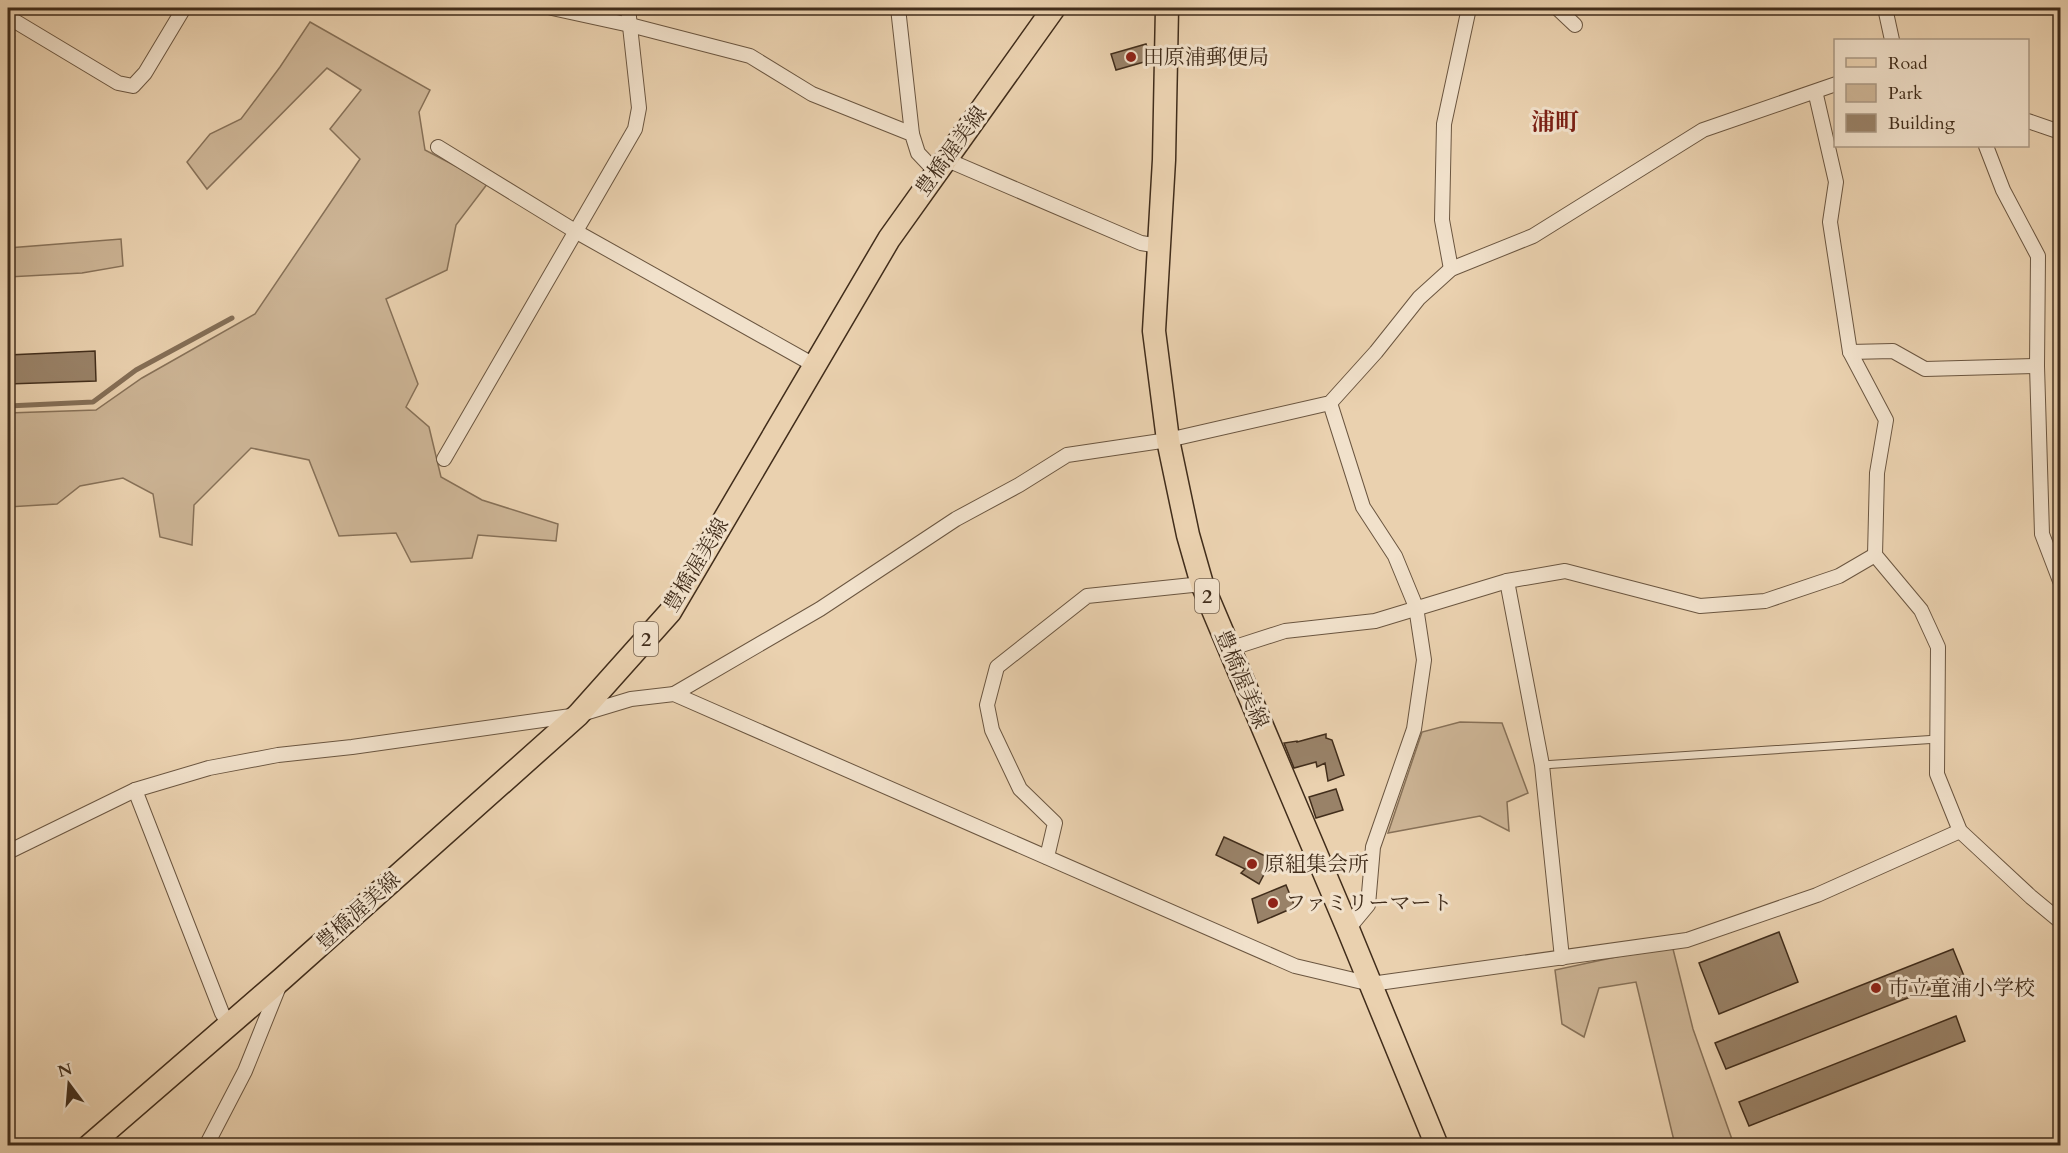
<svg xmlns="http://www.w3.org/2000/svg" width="2068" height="1153" viewBox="0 0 2068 1153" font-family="Cardo,'Noto Serif JP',serif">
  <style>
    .green { fill: #cdb596; stroke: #877158; stroke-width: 1.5 }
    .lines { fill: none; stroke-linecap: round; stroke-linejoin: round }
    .stream { stroke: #846e56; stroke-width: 5 }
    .building { fill: #998268; stroke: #412d1b; stroke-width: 1.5 }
    .lane-casing { stroke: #6b5640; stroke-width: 9 }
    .street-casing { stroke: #6b5640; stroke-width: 16 }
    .primary-casing { stroke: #412d1b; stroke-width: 25 }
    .path { stroke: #412d1b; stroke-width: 3; stroke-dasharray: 1.5 3; stroke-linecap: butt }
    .lane { stroke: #f1e1cb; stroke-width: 7 }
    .street { stroke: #f1e1cb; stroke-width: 14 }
    .primary { stroke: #ead1af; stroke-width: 22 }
    .poi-dot { fill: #8f2418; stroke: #f1e1cb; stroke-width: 2 }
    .labels { text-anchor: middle; stroke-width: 6; stroke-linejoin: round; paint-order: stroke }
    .shield { fill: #f1e1cb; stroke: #766350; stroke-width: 1.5 }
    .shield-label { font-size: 20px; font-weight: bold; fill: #412d1b }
    .poi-label { font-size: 21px; fill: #412d1b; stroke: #f1e1cb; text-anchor: start }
    .street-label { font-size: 21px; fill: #412d1b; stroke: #f1e1cb }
    .quarter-label { font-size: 24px; font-weight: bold; fill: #7a1f14; stroke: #f1e1cb }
  </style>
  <rect width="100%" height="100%" fill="#ead1af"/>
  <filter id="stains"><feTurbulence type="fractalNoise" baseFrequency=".00333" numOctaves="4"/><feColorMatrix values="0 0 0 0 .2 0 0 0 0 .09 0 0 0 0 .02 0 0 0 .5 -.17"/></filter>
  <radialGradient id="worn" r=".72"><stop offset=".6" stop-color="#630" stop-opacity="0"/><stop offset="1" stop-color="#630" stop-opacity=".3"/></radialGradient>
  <g class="green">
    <polygon points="310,22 430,90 419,112 425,150 488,183 456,225 447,270 386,299 418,384 406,407 429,427 441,477 482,500 558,524 556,541 478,535 472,558 411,562 396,533 339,536 309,460 251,448 194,505 192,545 160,537 153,494 123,478 80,486 57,504 8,507 8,413 96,410 142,378 255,314 360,159 330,129 361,90 327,68 207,189 187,162 210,134 241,119 280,67"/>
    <polygon points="121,239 123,266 82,273 8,277 8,248"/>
    <polygon points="1460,722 1502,723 1528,793 1507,802 1509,831 1480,816 1388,833 1422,732"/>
    <polygon points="1672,945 1693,1029 1734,1145 1675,1145 1636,982 1599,988 1584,1037 1562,1024 1555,970"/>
  </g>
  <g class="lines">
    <polyline class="stream" points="8,406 93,402 136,370 232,318"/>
  </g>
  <g class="building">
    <polygon points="1146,44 1151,60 1116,70 1111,54"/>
    <polygon points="95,351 96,381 8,384 8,355"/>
    <polygon points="1326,734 1326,738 1332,740 1344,775 1328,781 1325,763 1317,767 1316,762 1294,768 1284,743 1297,741 1297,742"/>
    <polygon points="1336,789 1343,810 1316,818 1309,797"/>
    <polygon points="1224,837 1272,859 1259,884 1241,873 1245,869 1216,855"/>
    <polygon points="1286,885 1295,907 1258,923 1252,899"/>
    <polygon points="1779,932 1798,982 1719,1014 1699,963"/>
    <polygon points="1953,949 1964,976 1726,1069 1715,1043"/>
    <polygon points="1956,1016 1965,1041 1749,1126 1739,1102"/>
  </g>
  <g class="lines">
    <defs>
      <polyline id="lane" points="1542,765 1938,739"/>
      <g id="street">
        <polyline points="552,8 630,25 750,56 812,94 912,134 918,153 936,172"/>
        <polyline points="898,8 912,134"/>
        <polyline points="1557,8 1575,25"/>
        <polyline points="1885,8 1892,40"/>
        <polyline points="8,17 118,83 133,86 145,73 184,8"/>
        <polyline points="1816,95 1836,182 1830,222 1850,352 1886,420 1877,473 1875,555 1921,610 1938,647 1937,774 1960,831 2031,897 2060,921"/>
        <polyline points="2028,121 2060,132"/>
        <polyline points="1986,146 2003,190 2038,256 2037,366 2042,534 2060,581"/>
        <polyline points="438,147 575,231 814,365"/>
        <polyline points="945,159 1141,243 1159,246"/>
        <polyline points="1451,269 1442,220 1444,124 1469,8"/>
        <polyline points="1850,352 1893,351 1925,369 2037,366"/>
        <polyline points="1330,403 1363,507 1395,556 1416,607 1424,660 1414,729 1373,847 1368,905 1348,929"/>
        <polyline points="444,459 635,129 639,108 628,8"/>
        <polyline points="1507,581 1542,765 1562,958"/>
        <polyline points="1229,649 1285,631 1375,621 1507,581 1565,571 1700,606 1765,601 1839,576 1875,555"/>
        <polyline points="674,694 820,609 956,519 1019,485 1067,455 1168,440 1330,403 1376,352 1419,298 1451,269 1533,236 1703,130 1836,84"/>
        <polyline points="135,790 222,1013 229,1024"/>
        <polyline points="8,852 135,790 209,768 278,755 352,747 578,715 631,699 674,694 1295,966 1371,984 1687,940 1817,895 1960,831"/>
        <polyline points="1047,857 1055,823 1020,789 992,730 987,705 997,667 1087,596 1202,584"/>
        <polyline points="206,1146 245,1071 280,984"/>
      </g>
      <g id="primary">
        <polyline points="1167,8 1164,160 1154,331 1168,440 1188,535 1202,584 1348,929 1437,1146"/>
        <polyline points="89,1146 283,978 578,715 670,612 889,239 1054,8"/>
      </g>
    </defs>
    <use href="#lane" class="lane-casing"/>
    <use href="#street" class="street-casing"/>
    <use href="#primary" class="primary-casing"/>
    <polyline class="path" points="8,49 14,36"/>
    <use href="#lane" class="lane"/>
    <use href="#street" class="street"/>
    <use href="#primary" class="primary"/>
  </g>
  <g class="poi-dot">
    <circle cx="1131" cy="57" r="6"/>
    <circle cx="1252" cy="864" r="6"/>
    <circle cx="1273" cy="903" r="6"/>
    <circle cx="1876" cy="988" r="6"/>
  </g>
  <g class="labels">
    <g class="shield">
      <rect x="1195" y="579" width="24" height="34" rx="4.5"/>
      <rect x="634" y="622" width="24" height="34" rx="4.5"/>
    </g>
    <g class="shield-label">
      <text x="1207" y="603">2</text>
      <text x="646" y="646">2</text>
    </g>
    <g class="poi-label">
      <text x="1143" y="64">田原浦郵便局</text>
      <text x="1264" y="871">原組集会所</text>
      <text x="1285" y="910">ファミリーマート</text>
      <text x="1888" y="995">市立童浦小学校</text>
    </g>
    <g class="street-label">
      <text transform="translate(951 151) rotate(-54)" y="7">豊橋渥美線</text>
      <text transform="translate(696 565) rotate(-59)" y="7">豊橋渥美線</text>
      <text transform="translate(1242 679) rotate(67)" y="7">豊橋渥美線</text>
      <text transform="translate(358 911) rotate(-42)" y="7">豊橋渥美線</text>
    </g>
    <g class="quarter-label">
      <text x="1555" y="130">浦町</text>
    </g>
  </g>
  <rect width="2068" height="1153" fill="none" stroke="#ead1af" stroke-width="30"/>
  <rect x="9" y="9" width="2050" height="1135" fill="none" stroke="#412d1b" stroke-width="3"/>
  <rect x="15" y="15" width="2038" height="1123" fill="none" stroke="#412d1b" stroke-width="1.5"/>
  <rect x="1834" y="39" width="195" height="108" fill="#f1e1cb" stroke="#ab9985" stroke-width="1.5"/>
  <rect x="1846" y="58" width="30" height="9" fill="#ead1af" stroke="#ab9985" stroke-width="1.5"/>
  <text x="1888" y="69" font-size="18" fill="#412d1b">Road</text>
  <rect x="1846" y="84" width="30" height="18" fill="#cdb596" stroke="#ab9985" stroke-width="1.5"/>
  <text x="1888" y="99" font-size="18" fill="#412d1b">Park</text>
  <rect x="1846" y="114" width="30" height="18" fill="#998268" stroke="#ab9985" stroke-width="1.5"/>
  <text x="1888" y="129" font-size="18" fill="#412d1b">Building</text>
  <g transform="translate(69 1084) rotate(344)" stroke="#f1e1cb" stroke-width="4.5" paint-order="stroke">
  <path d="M0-4.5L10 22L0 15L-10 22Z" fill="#412d1b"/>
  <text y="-9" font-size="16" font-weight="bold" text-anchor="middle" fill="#412d1b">N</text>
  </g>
  <rect width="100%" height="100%" filter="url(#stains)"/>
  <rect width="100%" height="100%" fill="url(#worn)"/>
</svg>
